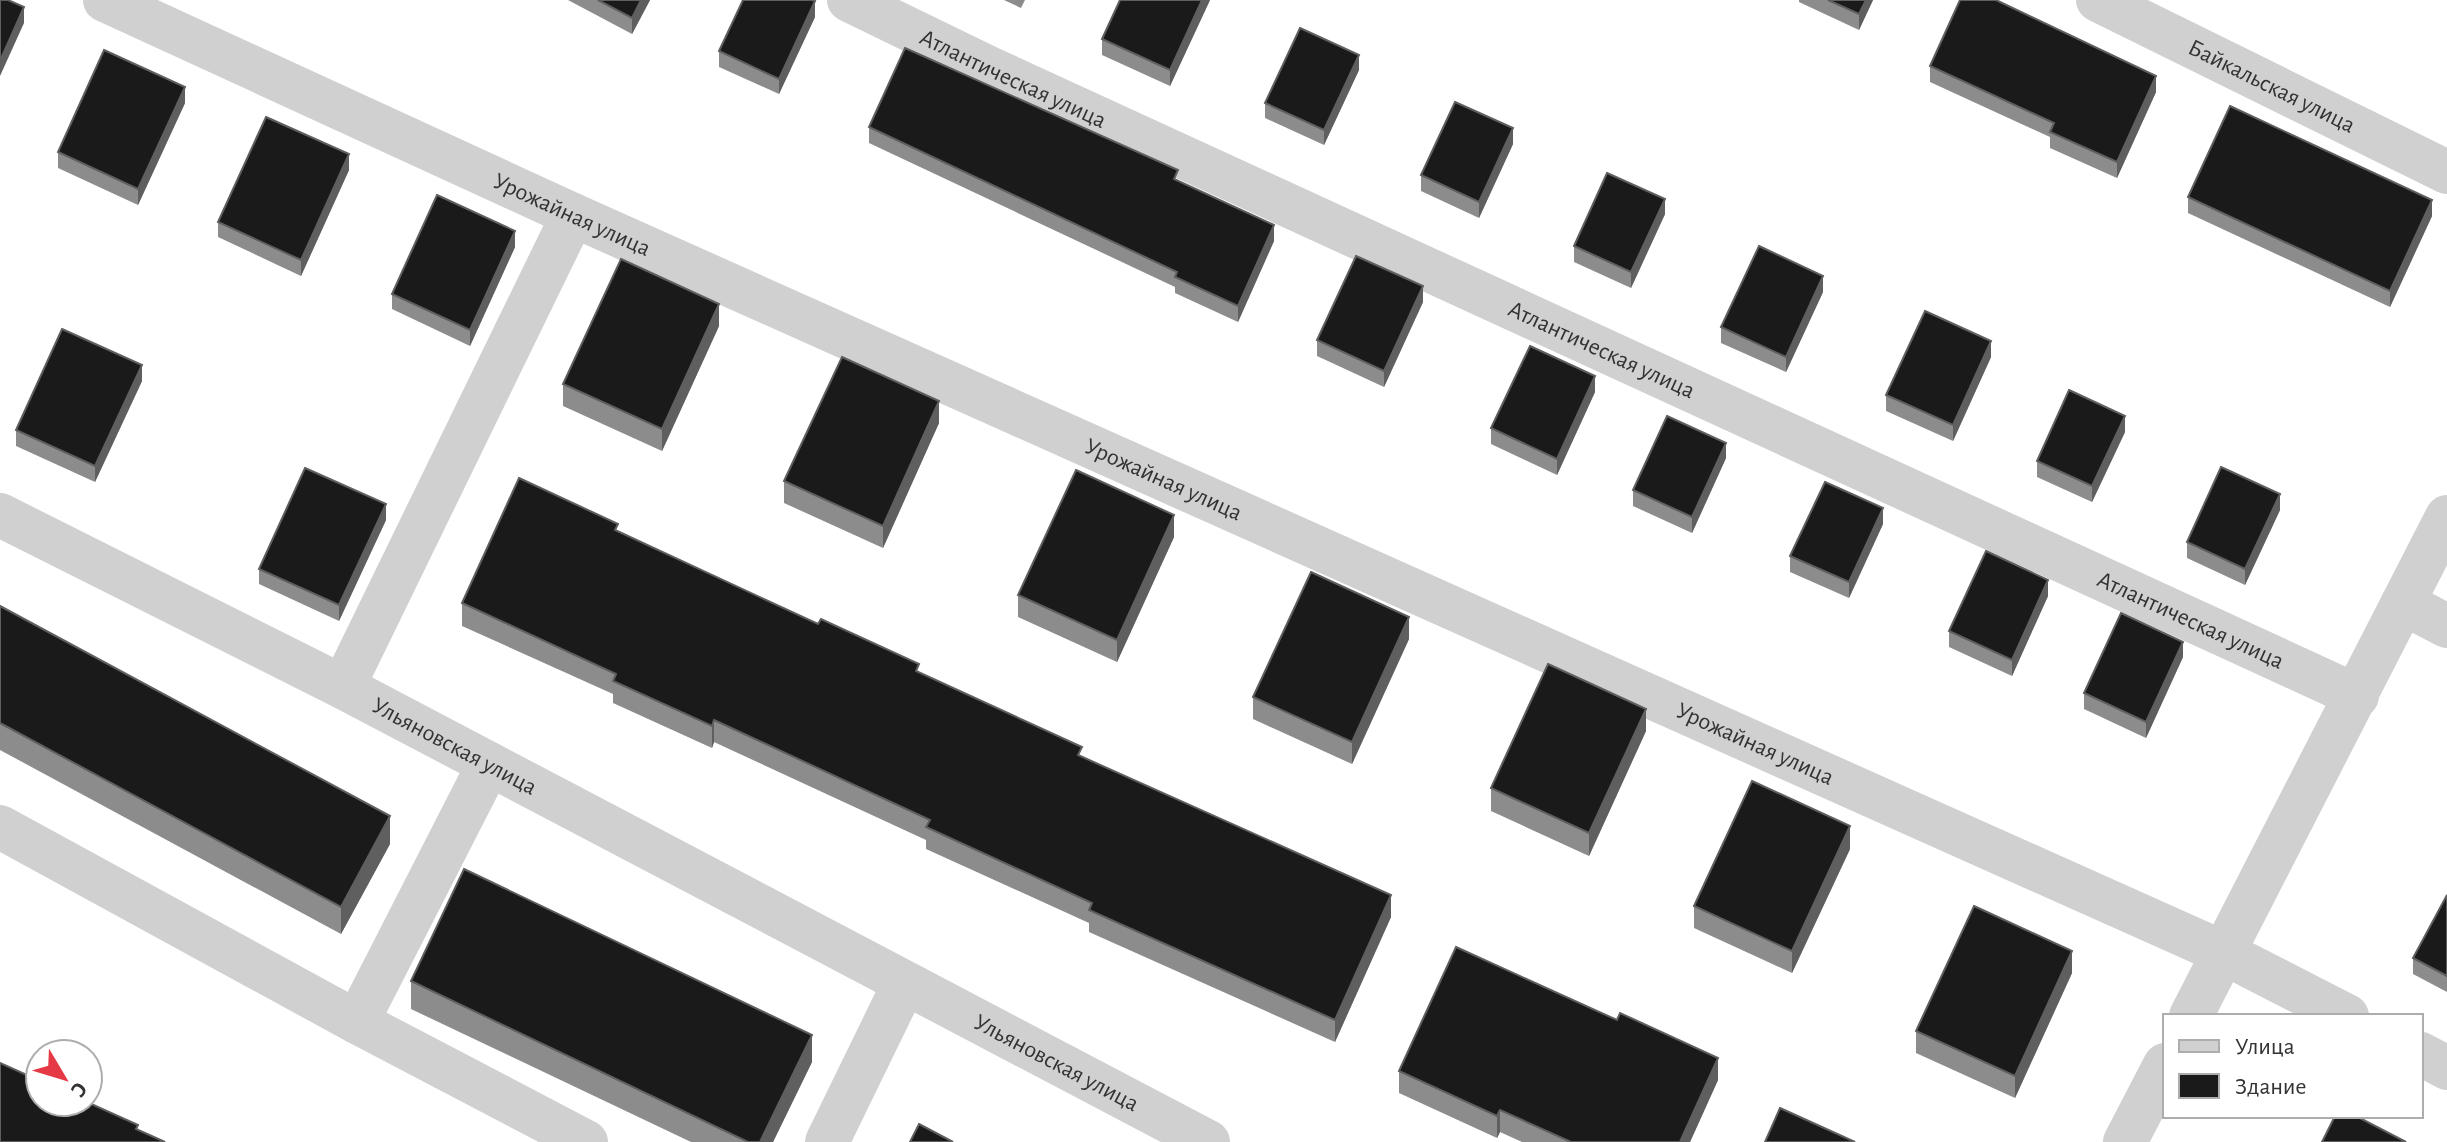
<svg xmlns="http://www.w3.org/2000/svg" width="2447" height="1142" viewBox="0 0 2447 1142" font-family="'Alegreya Sans',sans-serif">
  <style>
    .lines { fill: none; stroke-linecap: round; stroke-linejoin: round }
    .minor { stroke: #d0d0d0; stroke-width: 44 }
    .wall { fill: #8c8c8c }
    .shaded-wall { fill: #5f5f5f }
    .building { fill: #1a1a1a; stroke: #5f5f5f; stroke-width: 2 }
    .labels { text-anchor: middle; stroke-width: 8; stroke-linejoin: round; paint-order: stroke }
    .street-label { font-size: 24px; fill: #333; stroke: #fff }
  </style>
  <rect width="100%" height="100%" fill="#fff"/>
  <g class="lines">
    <g class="minor">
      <path id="s1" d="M 105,0 L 573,215 L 2224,953 L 2347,1016"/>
      <path id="s2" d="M 849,0 L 989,68 L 2357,696"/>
      <path id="s3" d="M 2098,0 L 2447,172"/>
      <path id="s4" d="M 0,515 L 343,687 L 1208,1142"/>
      <polyline points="2403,603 2447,626"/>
      <polyline points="343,687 573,215"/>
      <polyline points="0,827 357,1022 586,1142"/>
      <polyline points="2191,1016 2447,517"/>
      <polyline points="357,1022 489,764"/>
      <polyline points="2421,1054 2447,1068"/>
      <polyline points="827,1142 904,984"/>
      <polyline points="2125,1142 2165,1065"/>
    </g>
  </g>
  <g class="wall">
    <polygon points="568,0 650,0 632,34"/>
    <polygon points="1004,0 1025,0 1021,8"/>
    <polygon points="1210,0 1170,86 1102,55 1102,39"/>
    <polygon points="1799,0 1873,0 1859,30 1799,2"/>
    <polygon points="815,17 779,94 719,67 719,51"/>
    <polygon points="1930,66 2156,92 2117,178 2050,148 2050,137 1930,82"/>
    <polygon points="1359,70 1324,145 1265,118 1265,103"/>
    <polygon points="185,103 138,205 58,168 58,152"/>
    <polygon points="869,127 1178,181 1274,241 1238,322 1175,293 1175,287 869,143"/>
    <polygon points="1513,144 1479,218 1421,191 1421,175"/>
    <polygon points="349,170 301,276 218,237 218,222"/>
    <polygon points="2188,197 2432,216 2390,307 2188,213"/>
    <polygon points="1665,214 1631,288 1574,262 1574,246"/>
    <polygon points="515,247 470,346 392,309 392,294"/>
    <polygon points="1823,292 1786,372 1721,343 1721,327"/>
    <polygon points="1423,302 1384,387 1317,356 1317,340"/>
    <polygon points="719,326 662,451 563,406 563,384"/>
    <polygon points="1991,357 1953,441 1886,411 1886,395"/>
    <polygon points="142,381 95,482 16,446 16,430"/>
    <polygon points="1595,392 1557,475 1491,444 1491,428"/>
    <polygon points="939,423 883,548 784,503 784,481"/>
    <polygon points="2125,432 2092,502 2037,477 2037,461"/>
    <polygon points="1726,458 1692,533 1633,506 1633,490"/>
    <polygon points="2280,510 2245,585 2187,558 2187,542"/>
    <polygon points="386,520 339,621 259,584 259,569"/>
    <polygon points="1883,524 1849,598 1790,572 1790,556"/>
    <polygon points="618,531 919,673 1391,917 1335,1042 1089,932 1089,923 926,849 926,840 714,742 712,748 613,703 613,694 462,626 462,603"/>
    <polygon points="1174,537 1117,662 1018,617 1018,595"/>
    <polygon points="2048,596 2012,676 1949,647 1949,631"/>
    <polygon points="0,606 390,844 341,934 0,750"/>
    <polygon points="1409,639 1352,764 1253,719 1253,697"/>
    <polygon points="2183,657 2146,738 2084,709 2084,693"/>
    <polygon points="1646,731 1589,856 1491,811 1491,788"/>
    <polygon points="1850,849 1792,973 1694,928 1694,906"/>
    <polygon points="2447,895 2447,992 2413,974 2413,958"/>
    <polygon points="2072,973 2015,1098 1916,1053 1916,1031"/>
    <polygon points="411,981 812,1062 773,1142 691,1142 411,1009"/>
    <polygon points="1399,1071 1718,1080 1690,1142 1522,1142 1500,1132 1497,1138 1399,1093"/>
  </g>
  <g class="shaded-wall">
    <polygon points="641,0 650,0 632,34 632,18"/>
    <polygon points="1202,0 1210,0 1170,86 1170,70"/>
    <polygon points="1866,0 1873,0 1859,30 1859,14"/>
    <polygon points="815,1 815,17 779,94 779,79"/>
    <polygon points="24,7 24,23 0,76 0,61"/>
    <polygon points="1359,55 1359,70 1324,145 1324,130"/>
    <polygon points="2156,76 2156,92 2117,178 2117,162"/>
    <polygon points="185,87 185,103 138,205 138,189"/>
    <polygon points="1513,128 1513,144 1479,218 1479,202"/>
    <polygon points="349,154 349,170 301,276 301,260"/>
    <polygon points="1665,199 1665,214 1631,288 1631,272"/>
    <polygon points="2432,200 2432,216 2390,307 2390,291"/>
    <polygon points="1274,225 1274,241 1238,322 1238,306"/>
    <polygon points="515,231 515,247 470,346 470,330"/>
    <polygon points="1823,276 1823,292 1786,372 1786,357"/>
    <polygon points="1423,286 1423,302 1384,387 1384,371"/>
    <polygon points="719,304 719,326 662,451 662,429"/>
    <polygon points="1991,341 1991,357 1953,441 1953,425"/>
    <polygon points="142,365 142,381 95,482 95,466"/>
    <polygon points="1595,376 1595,392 1557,475 1557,459"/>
    <polygon points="939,401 939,423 883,548 883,526"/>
    <polygon points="2125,416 2125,432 2092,502 2092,486"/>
    <polygon points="1726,443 1726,458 1692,533 1692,517"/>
    <polygon points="2280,494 2280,510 2245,585 2245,569"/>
    <polygon points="386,504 386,520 339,621 339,605"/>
    <polygon points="1883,508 1883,524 1849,598 1849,582"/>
    <polygon points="1174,515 1174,537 1117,662 1117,640"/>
    <polygon points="2048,580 2048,596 2012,676 2012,660"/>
    <polygon points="1409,617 1409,639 1352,764 1352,742"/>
    <polygon points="2183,642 2183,657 2146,738 2146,722"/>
    <polygon points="1646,709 1646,731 1589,856 1589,833"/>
    <polygon points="714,720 714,742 712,748 712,726"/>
    <polygon points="390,816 390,844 341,934 341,907"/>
    <polygon points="1850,826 1850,849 1792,973 1792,951"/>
    <polygon points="1391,895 1391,917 1335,1042 1335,1020"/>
    <polygon points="2072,951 2072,973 2015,1098 2015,1076"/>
    <polygon points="812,1035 812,1062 773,1142 760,1142"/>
    <polygon points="1718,1058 1718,1080 1690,1142 1680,1142"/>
    <polygon points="1500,1110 1500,1132 1497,1138 1497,1116"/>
  </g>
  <g class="building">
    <polygon points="0,0 8,0 24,7 0,61"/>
    <polygon points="598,0 641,0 632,18"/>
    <polygon points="743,0 812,0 815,1 779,79 719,51"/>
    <polygon points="1120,0 1202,0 1170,70 1102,39"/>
    <polygon points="1828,0 1866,0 1859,14"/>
    <polygon points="1960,0 1996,0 2156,76 2117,162 2050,132 2054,123 1930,66"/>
    <polygon points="1300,28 1359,55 1324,130 1265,103"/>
    <polygon points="905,48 1178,170 1174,179 1274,225 1238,306 1175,277 1177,272 869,127"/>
    <polygon points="104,50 185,87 138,189 58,152"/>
    <polygon points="1455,102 1513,128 1479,202 1421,175"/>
    <polygon points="2230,106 2432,200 2390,291 2188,197"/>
    <polygon points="266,117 349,154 301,260 218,222"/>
    <polygon points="1607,173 1665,199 1631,272 1574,246"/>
    <polygon points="437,195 515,231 470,330 392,294"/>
    <polygon points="1759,246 1823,276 1786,357 1721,327"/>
    <polygon points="1356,256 1423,286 1384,371 1317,340"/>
    <polygon points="621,259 719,304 662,429 563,384"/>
    <polygon points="1925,311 1991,341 1953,425 1886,395"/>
    <polygon points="62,329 142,365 95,466 16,430"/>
    <polygon points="1530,346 1595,376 1557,459 1491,428"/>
    <polygon points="842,357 939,401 883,526 784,481"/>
    <polygon points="2069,390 2125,416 2092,486 2037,461"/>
    <polygon points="1667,416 1726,443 1692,517 1633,490"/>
    <polygon points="2221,467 2280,494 2245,569 2187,542"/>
    <polygon points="305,468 386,504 339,605 259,569"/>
    <polygon points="1076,470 1174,515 1117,640 1018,595"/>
    <polygon points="519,478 618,524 615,530 818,624 821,619 919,664 916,671 1082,747 1078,755 1391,895 1335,1020 1089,910 1092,903 926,827 930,820 714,720 712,726 613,681 616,674 462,603"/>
    <polygon points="1825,482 1883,508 1849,582 1790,556"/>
    <polygon points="1986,551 2048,580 2012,660 1949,631"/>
    <polygon points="1311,572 1409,617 1352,742 1253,697"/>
    <polygon points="0,606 390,816 341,907 0,723"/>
    <polygon points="2121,613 2183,642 2146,722 2084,693"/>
    <polygon points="1548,664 1646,709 1589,833 1491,788"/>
    <polygon points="1752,781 1850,826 1792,951 1694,906"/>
    <polygon points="464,869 812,1035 760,1142 748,1142 411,981"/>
    <polygon points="2447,895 2447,976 2413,958"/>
    <polygon points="1974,906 2072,951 2015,1076 1916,1031"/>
    <polygon points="1456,947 1617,1020 1620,1013 1718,1058 1680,1142 1571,1142 1500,1110 1497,1116 1399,1071"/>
    <polygon points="0,1063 40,1081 40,1102 87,1102 138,1125 136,1129 165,1142 0,1142"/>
    <polygon points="1780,1108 1855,1142 1765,1142"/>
    <polygon points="2335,1116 2356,1116 2406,1142 2322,1142"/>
    <polygon points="919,1124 953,1142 910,1142"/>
  </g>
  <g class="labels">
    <g class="street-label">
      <text dy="8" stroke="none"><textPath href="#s2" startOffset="182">Атлантическая улица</textPath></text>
      <text dy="8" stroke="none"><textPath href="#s3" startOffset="194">Байкальская улица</textPath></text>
      <text dy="8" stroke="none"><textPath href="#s1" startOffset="514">Урожайная улица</textPath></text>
      <text dy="8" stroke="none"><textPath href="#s2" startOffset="830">Атлантическая улица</textPath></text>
      <text dy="8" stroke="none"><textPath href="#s1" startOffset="1162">Урожайная улица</textPath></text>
      <text dy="8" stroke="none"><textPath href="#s2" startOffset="1478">Атлантическая улица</textPath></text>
      <text dy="8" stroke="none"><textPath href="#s1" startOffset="1810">Урожайная улица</textPath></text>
      <text dy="8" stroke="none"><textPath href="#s4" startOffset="510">Ульяновская улица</textPath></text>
      <text dy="8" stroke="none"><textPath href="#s4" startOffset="1190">Ульяновская улица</textPath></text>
    </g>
  </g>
  <rect x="2163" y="1014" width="260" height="104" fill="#ffffff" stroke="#adadad" stroke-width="2"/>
  <rect x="2179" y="1040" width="40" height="12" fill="#d0d0d0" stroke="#adadad" stroke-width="2"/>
  <text x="2235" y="1054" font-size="24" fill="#333333">Улица</text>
  <rect x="2179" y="1074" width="40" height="24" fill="#1a1a1a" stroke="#adadad" stroke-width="2"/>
  <text x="2235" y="1094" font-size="24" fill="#333333">Здание</text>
  <g transform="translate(64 1078) rotate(128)"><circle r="38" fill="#ffffff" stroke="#adadad" stroke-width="2"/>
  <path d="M0-6L14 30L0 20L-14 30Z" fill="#e63946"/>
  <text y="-12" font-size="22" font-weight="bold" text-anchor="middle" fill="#333333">С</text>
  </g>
</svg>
